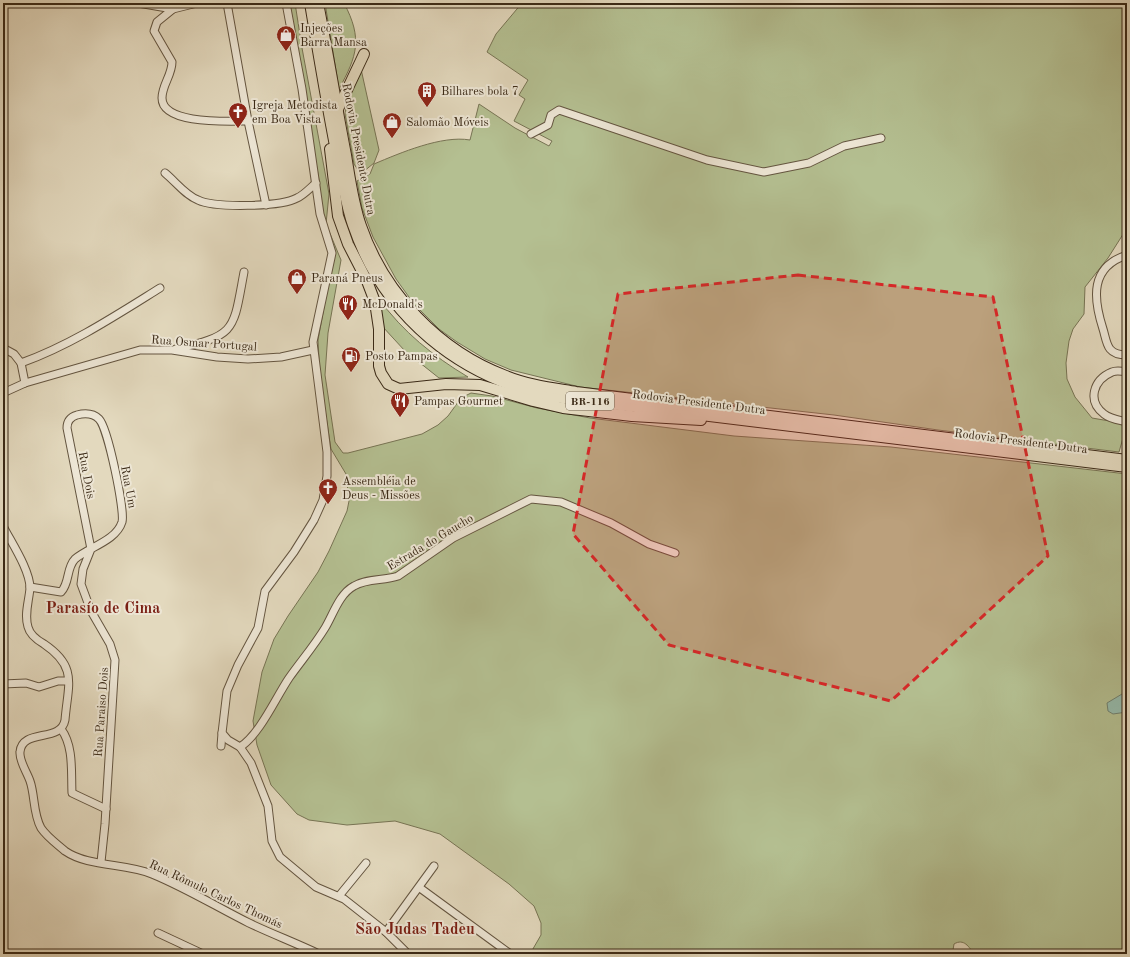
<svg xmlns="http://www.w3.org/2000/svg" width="1130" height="957" viewBox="0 0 1130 957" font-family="'Old Standard TT',serif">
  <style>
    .green { fill: #b4bf91; stroke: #777454 }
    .water { fill: #96bbac; stroke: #718170 }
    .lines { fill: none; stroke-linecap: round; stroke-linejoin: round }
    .minor-casing { stroke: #645540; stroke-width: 9 }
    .highway-casing { stroke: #3a2916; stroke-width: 12 }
    .minor { stroke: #ede6d5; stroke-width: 7 }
    .highway { stroke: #e3d9be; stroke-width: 10 }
    .marked { fill: #d62828; fill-opacity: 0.2; stroke: #d62828; stroke-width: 3; stroke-dasharray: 8 5; stroke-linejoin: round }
    .labels { text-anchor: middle; stroke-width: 4; stroke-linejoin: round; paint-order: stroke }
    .shield { fill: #ede6d5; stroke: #70624f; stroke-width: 1 }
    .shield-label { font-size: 11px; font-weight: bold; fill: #3a2916 }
    .poi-label { font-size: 12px; fill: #3a2916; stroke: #ede6d5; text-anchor: start }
    .street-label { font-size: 12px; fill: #3a2916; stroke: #ede6d5 }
    .district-label { font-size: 16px; font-weight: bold; fill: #7a1f14; stroke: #ede6d5 }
  </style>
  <rect width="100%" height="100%" fill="#e3d9be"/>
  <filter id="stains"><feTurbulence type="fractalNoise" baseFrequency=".005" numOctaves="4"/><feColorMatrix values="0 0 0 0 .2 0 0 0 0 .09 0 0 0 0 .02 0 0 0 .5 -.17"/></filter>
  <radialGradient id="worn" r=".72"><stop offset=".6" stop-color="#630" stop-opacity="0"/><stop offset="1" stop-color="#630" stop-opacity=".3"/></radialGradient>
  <g class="green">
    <path d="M 289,3 L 295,3 L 302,48 L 329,194 L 326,224 L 341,260 L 328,333 L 325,375 L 335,442 L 343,453 L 348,453 L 422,434 L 438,425 L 448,416 L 461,398 L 471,393 L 492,396 L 537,408 L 590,418 L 734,436 L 891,447 L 1127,474 L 1127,954 L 974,954 C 969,947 964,938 954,944 L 953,950 L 954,954 L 530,954 L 541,935 L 541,923 L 534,906 L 509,884 L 440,834 L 395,821 L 347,825 L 309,820 L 297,814 L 271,785 L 257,745 L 253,721 L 262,672 L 274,639 L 288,616 L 318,572 L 329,551 L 347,511 L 349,501 L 346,474 L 331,449 L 320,377 L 318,340 L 333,258 L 323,226 L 319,180 Z"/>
    <path d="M 325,3 L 344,3 C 363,39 357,56 339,89 Z"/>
    <path d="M 522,3 L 1127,3 L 1127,228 L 1108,258 L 1085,287 L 1084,314 L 1073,329 L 1069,341 L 1066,363 L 1067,379 L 1075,397 L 1092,418 L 1127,424 L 1119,452 L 938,430 L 834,415 L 580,387 L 511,370 L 485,359 L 457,342 L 439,329 L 414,304 L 396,279 L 373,237 L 362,208 L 357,181 L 370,174 L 374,164 C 400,153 442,135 470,140 L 479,104 L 515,128 L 549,146 L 552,141 L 514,121 L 525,99 L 519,95 L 528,80 L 487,52 L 496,34 Z"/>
    <polygon points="361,69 379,150 374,163 363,172 358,170 354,164 345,114 346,105"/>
    <path d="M 379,299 C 403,332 433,356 468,377 L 439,378 L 405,351 L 382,326 Z"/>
  </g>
  <polygon class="water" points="1127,693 1127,712 1113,714 1108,711 1107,703 1122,694"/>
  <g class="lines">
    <defs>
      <g id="minor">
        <polyline points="138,3 173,9 197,3"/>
        <polyline points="227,3 248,121 266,205"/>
        <polyline points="286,3 302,89 320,214 332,253 313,342 327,452 327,476 323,500 314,520 294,552 265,591 258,628 238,665 227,691 222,733 228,740 240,747 251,763 268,806 272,841 280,857 316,887 344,899 386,932 408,954"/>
        <path d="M 173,9 L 157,22 L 154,31 L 172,62 C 172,75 162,85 162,98 C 162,125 229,121 248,121"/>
        <polyline points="531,134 548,125 551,115 559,110 707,160 764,172 809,163 844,146 881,138"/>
        <path d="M 165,173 C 176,182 185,195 198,200 C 214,208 281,207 297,198 C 304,195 310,188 316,183"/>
        <path d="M 1127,255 C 1090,267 1093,298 1103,329 C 1105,335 1106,344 1110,349 C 1114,354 1121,355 1127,355"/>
        <polyline points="3,348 14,354 21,363"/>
        <path d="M 176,349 C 237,335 233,331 244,272"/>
        <path d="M 1127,372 C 1122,371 1116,370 1112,372 C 1093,380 1087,401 1104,414 C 1110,419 1119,420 1127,422"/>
        <path d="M 25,383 L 21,363 C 71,345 115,316 160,288"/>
        <polyline points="3,393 25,383 140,350 172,350 217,357 248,359 281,357 313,350"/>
        <path d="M 3,526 C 11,542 30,570 30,588 C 29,601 24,614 28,627 C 30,635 37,640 44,644 C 78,667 68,684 65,720 C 61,743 22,728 20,752 C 19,761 27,772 30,781 C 35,795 33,814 41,828 C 47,837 57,844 65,851 C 88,867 125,863 152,874 C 186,888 217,907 249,923 C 272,934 296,943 319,954"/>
        <path d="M 30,587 L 61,592 C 70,583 66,568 75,559 C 89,547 116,541 122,522 C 125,511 108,428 99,419 C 93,413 85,413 77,415 C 70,417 67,421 67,428 L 91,549 L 83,569 L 81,584 L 91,611 L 110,644 L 115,660 L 105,824 L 101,862"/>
        <polyline points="3,684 26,683 39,687 58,681 68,681"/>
        <path d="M 61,729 C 74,746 71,773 72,793 L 106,809"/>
        <polyline points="221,746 222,733"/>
        <path d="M 240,747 C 260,734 275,699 289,678 C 301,661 314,646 325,628 C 333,615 339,594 354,586 C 367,578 384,581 398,576 L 453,538 L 531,499 L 561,502 L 611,523 L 649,544 L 675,553"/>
        <polyline points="420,888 509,953"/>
        <polyline points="339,896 366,863"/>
        <polyline points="386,932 434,866"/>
        <polyline points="158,933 203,954"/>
      </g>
      <g id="highway">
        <path d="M 310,3 C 319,57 328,112 339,166 C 344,186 346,206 353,225 C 384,317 460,378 554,397 L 1127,467"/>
        <path d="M 318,3 C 328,54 336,104 346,155 C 350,179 353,203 361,226 C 384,293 439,351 506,376 C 528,385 553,388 576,392 L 1127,460"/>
        <polyline points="337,111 364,54"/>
        <polyline points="330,149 338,216 348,244 367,281 375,302 379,329 379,366 381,373 388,384 399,389 446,384 480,385 533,401 563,408 632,416 701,420"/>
      </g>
    </defs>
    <use href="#minor" class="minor-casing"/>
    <use href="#highway" class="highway-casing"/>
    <use href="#minor" class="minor"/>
    <use href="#highway" class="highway"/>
  </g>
  <path class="marked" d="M 798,275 L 993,297 L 1048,556 L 891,701 L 669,645 L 573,534 L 618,294 Z"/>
  <defs>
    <symbol id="shop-pin" viewBox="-11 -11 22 30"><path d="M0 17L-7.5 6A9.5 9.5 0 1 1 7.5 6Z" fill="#8f2418" stroke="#ede6d5"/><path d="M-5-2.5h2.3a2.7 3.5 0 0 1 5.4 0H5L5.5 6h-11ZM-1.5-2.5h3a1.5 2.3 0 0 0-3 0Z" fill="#fff"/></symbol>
    <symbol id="building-pin" viewBox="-11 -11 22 30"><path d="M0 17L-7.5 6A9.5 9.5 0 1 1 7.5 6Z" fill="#8f2418" stroke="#ede6d5"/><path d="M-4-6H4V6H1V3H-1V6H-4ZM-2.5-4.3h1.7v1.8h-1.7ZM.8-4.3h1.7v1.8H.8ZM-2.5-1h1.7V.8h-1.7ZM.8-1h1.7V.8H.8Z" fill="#fff"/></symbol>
    <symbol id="church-pin" viewBox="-11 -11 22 30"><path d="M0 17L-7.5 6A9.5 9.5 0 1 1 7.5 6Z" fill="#8f2418" stroke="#ede6d5"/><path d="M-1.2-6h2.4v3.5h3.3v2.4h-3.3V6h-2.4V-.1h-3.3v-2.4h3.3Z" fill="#fff"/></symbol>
    <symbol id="restaurant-pin" viewBox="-11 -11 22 30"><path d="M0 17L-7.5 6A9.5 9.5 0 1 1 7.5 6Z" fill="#8f2418" stroke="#ede6d5"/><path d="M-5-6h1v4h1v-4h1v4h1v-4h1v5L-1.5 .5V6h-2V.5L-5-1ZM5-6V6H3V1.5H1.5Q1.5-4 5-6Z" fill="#fff"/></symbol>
    <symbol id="fuel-pin" viewBox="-11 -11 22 30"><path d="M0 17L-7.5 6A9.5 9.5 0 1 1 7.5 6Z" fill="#8f2418" stroke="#ede6d5"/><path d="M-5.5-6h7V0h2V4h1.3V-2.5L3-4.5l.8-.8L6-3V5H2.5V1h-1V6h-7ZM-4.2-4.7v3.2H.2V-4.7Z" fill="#fff"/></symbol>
  </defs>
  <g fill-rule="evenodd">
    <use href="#shop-pin" x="275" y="24" width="22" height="30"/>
    <use href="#building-pin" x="416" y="80" width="22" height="30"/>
    <use href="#church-pin" x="227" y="101" width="22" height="30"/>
    <use href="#shop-pin" x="381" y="111" width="22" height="30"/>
    <use href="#shop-pin" x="286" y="267" width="22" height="30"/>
    <use href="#restaurant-pin" x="337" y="293" width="22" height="30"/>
    <use href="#fuel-pin" x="340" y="345" width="22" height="30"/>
    <use href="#restaurant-pin" x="389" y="390" width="22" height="30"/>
    <use href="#church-pin" x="317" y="477" width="22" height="30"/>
  </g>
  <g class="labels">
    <rect class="shield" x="566" y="392" width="48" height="18" rx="3"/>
    <g class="shield-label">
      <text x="590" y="405">BR-116</text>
    </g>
    <g class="poi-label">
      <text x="300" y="32">Injeções<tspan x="300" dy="14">Barra Mansa</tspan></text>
      <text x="441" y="95">Bilhares bola 7</text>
      <text x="252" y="109">Igreja Metodista<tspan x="252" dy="14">em Boa Vista</tspan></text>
      <text x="406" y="126">Salomão Móveis</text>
      <text x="311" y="282">Paraná Pneus</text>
      <text x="362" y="308">McDonald's</text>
      <text x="365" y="360">Posto Pampas</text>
      <text x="414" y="405">Pampas Gourmet</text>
      <text x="342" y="485">Assembléia de<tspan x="342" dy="14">Deus - Missões</tspan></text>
    </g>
    <g class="street-label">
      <text transform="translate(359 149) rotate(79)" y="4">Rodovia Presidente Dutra</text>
      <text transform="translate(204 343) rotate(4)" y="4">Rua Osmar Portugal</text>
      <text transform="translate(699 402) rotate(7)" y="4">Rodovia Presidente Dutra</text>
      <text transform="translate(1021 441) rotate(7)" y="4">Rodovia Presidente Dutra</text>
      <text transform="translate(87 475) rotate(79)" y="4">Rua Dois</text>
      <text transform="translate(129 487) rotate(79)" y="4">Rua Um</text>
      <text transform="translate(430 542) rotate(-31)" y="4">Estrada do Gaucho</text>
      <text transform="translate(101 712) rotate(-86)" y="4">Rua Paraiso Dois</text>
      <text transform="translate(216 894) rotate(25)" y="4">Rua Rômulo Carlos Thomás</text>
    </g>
    <g class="district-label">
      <text x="103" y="613">Parasío de Cima</text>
      <text x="415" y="934">São Judas Tadeu</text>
    </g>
  </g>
  <rect width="1130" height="957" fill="none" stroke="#e3d9be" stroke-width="16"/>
  <rect x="4" y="4" width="1122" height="949" fill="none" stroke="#3a2916" stroke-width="2"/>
  <rect x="8" y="8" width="1114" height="941" fill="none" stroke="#3a2916"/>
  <rect width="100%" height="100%" filter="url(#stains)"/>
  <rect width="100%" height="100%" fill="url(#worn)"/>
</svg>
